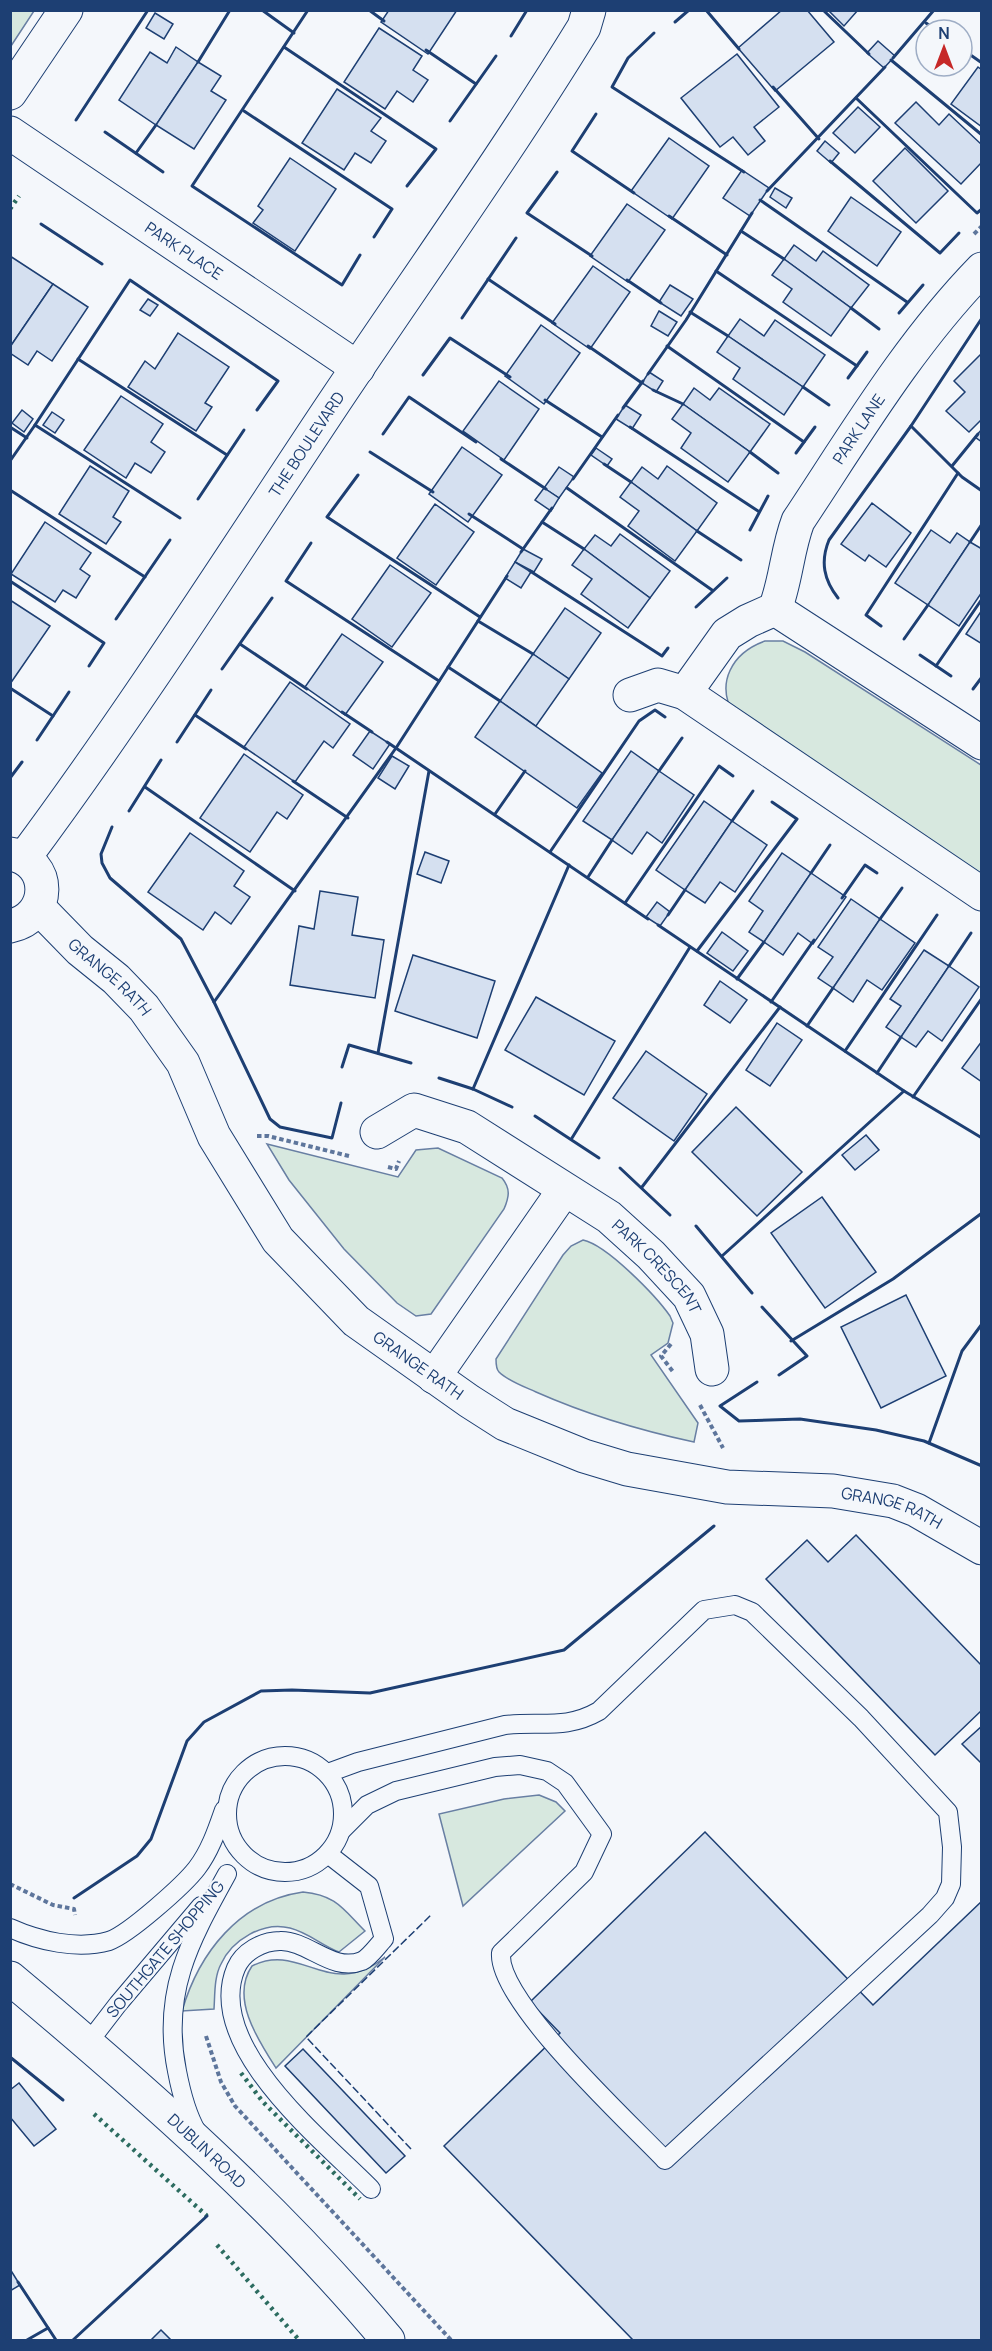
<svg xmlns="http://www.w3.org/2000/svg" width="992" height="2351" viewBox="0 0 992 2351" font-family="Manrope,sans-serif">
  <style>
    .green { fill: #d7e8df; stroke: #687fa3; stroke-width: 1.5 }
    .building { fill: #d5e0f0; stroke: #1d3f73; stroke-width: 1.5 }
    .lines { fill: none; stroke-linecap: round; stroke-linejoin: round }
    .service-casing { stroke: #1d3f73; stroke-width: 20 }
    .minor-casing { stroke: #1d3f73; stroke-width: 35 }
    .secondary-casing { stroke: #1d3f73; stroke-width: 35 }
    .path { stroke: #5e769c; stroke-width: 4; stroke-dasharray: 4.5 3; stroke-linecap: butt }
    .service { stroke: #f4f7fb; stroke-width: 18 }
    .minor { stroke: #f4f7fb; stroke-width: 33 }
    .secondary { stroke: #f4f7fb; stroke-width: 33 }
    .hedge { stroke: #2c6c60; stroke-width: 4.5; stroke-dasharray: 3 4.5; stroke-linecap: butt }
    .fence { stroke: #1d3f73; stroke-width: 1.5; stroke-dasharray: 8 3; stroke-linecap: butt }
    .wall { stroke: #1d3f73; stroke-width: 3 }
    .labels { text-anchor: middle; stroke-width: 4.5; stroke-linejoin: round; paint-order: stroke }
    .street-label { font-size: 16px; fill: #1d3f73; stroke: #f4f7fb }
  </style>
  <rect width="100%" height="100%" fill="#f4f7fb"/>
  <g class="green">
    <polygon points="11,10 34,11 11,46 10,11"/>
    <path d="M 765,641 L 783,641 L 805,652 L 981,765 L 981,874 L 963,866 L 734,715 C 715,683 732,653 765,641 Z"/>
    <path d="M 267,1144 L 398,1177 L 416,1150 L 438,1148 L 502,1178 C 511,1189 509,1197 504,1209 L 431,1314 L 416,1316 L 397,1303 L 344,1249 L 289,1180 Z"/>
    <path d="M 583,1240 C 607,1245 656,1296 670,1316 L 673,1323 L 668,1343 L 651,1355 L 698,1423 L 694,1442 C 638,1430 588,1415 536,1392 C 525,1387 508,1381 499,1372 C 496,1369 496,1364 496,1359 L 563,1255 L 571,1246 Z"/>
    <polygon points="539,1795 556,1802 565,1811 463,1906 439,1814 504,1799"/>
    <path d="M 303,1892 C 336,1895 343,1909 365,1931 L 339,1952 C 321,1945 309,1933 290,1928 C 263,1921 232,1940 221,1964 C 214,1977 215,1995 214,2009 L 182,2011 C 199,1953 239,1901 303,1892 Z"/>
    <path d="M 385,1957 L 276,2068 C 258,2040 230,1998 252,1966 C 301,1941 330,2002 385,1957 Z"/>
  </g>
  <g class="building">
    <polygon points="389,10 457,10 428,54 381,22"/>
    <polygon points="782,10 807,10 834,42 775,91 738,48"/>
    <polygon points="828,10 858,10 844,26"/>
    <polygon points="155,13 173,24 164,39 146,28"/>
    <polygon points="379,28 422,56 413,70 428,80 413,102 397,91 385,109 344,82"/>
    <polygon points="926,31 926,42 920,37"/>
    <polygon points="878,41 895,56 884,68 867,53"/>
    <polygon points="176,47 198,62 156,125 119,100 150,52 167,63"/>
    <polygon points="737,54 779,107 754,127 765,141 748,155 733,137 720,147 681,98"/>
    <polygon points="198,62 221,76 211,91 226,100 194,149 156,125"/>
    <polygon points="978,67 982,70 982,127 951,104"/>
    <polygon points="337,89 381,118 371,131 386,141 371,163 355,153 344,170 302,143"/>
    <polygon points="916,102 939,125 949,114 982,145 982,162 961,184 895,123"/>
    <polygon points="858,107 880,127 855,153 833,133"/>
    <polygon points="669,138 709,166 672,219 631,191"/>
    <polygon points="825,141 839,153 831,163 817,151"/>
    <polygon points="905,148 948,191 916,223 873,181"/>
    <polygon points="290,158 336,189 295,251 253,223 263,210 258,206"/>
    <polygon points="742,170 769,188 750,216 723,198"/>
    <polygon points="775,188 792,198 786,208 770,197"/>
    <polygon points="851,197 901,232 877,266 828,231"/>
    <polygon points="627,204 665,230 628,282 590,256"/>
    <polygon points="794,245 816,261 823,251 869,285 851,308 784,259"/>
    <polygon points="10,256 53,284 10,347"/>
    <polygon points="784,259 851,308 831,336 783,302 792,289 772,275"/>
    <polygon points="593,266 630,292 590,349 552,323"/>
    <polygon points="53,284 88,307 52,361 37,351 28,365 10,353 10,347"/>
    <polygon points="670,285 693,299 681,316 659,302"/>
    <polygon points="148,299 158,305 150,316 140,310"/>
    <polygon points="659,311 677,322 668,336 651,326"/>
    <polygon points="740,319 764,336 775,320 825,355 803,387 728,336"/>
    <polygon points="541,325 580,353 544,404 505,376"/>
    <polygon points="178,333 229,367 205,403 212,407 196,431 128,387 145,361 155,369"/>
    <polygon points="728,336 803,387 784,415 733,379 740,368 717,352"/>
    <polygon points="982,353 982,419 969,432 946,411 965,392 954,381"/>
    <polygon points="649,372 663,381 656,392 642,383"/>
    <polygon points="499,381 539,409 504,460 463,431"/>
    <polygon points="694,388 710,400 719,388 770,424 750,452 683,404"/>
    <polygon points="121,396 163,424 151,442 165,452 151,473 135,463 126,478 84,450"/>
    <polygon points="683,404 750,452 728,482 681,448 691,433 672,419"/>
    <polygon points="625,405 641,415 632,429 616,419"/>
    <polygon points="22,410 33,419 24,432 12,423"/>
    <polygon points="52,412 64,420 55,433 43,425"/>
    <polygon points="982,429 982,442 975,437"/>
    <polygon points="462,447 502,475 468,522 429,494"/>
    <polygon points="596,448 612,459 607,466 591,455"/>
    <polygon points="90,466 129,491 113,517 121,522 106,544 59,514"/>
    <polygon points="667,466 717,503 697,531 631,482 642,467 658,479"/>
    <polygon points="559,467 574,477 559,498 544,488"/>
    <polygon points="631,482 697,531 675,561 628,526 639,511 620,497"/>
    <polygon points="544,488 559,498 551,511 535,500"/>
    <polygon points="872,503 911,533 886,567 869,555 865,561 841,544"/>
    <polygon points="435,504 474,532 436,585 397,558"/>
    <polygon points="45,522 91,553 80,569 90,576 76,598 63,590 55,602 11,574"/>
    <polygon points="931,530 950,543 957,533 970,542 928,605 895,583"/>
    <polygon points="620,534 670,571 650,598 584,549 595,535 611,546"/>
    <polygon points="970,542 982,549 982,592 959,626 928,605"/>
    <polygon points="523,549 542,559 534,572 515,562"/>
    <polygon points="584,549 650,598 628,628 581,594 592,579 572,565"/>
    <polygon points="515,562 531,572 521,588 505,578"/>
    <polygon points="390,565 431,593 392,647 352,619"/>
    <polygon points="10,600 50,626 10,684"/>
    <polygon points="565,608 601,633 569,679 533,654"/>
    <polygon points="982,610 982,644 966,634"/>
    <polygon points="342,634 383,662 345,715 305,687"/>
    <polygon points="533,654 569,679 536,726 500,701"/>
    <polygon points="290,682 350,724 333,748 324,741 295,782 244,747"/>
    <polygon points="500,701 602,773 577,808 475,737"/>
    <polygon points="370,731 390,744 373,769 353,755"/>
    <polygon points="631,751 659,771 612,840 583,821"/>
    <polygon points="244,754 303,795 287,819 277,812 250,852 200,818"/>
    <polygon points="392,756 409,766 395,789 378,778"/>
    <polygon points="659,771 694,795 662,843 647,832 632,854 612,840"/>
    <polygon points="704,801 732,821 685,890 656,870"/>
    <polygon points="732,821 767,845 735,892 720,882 705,903 685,890"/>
    <polygon points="190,833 244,871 234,886 250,897 231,924 215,912 203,930 148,892"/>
    <polygon points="425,852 449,861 441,883 417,874"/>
    <polygon points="782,853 811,873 764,942 749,932 763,911 749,901"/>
    <polygon points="811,873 846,897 813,944 798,933 783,955 764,942"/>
    <polygon points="320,891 358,897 352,935 384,940 375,998 290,985 299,926 314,929"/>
    <polygon points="851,899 880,919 833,988 818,978 833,957 818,947"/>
    <polygon points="657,902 670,912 660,926 646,917"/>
    <polygon points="880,919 915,943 882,990 867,980 853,1002 833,988"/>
    <polygon points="722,932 748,951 733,971 707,953"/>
    <polygon points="924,950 949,966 901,1037 886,1027 901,1006 890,999"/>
    <polygon points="413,955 495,981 477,1038 395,1011"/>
    <polygon points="949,966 979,987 942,1041 928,1031 916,1047 901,1037"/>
    <polygon points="720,981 747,1000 730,1023 704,1005"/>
    <polygon points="536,997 615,1041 584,1095 505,1050"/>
    <polygon points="777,1023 802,1040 770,1086 746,1070"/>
    <polygon points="982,1041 982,1082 962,1068"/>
    <polygon points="646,1051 707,1094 674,1141 613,1098"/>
    <polygon points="736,1107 802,1172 757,1216 692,1152"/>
    <polygon points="866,1135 879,1150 855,1170 842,1155"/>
    <polygon points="822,1197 876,1272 825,1308 771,1233"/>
    <polygon points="906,1295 946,1376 881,1408 841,1327"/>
    <polygon points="856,1535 982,1666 982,1710 935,1755 766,1579 807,1540 828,1562"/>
    <polygon points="982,1726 982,1764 962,1744"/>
    <polygon points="705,1832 873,2005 982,1901 982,2340 633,2340 444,2146 560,2033 530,2002"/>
    <polygon points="303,2049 405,2156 386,2173 285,2066"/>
    <polygon points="19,2083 56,2129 34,2146 10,2117 10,2090"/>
    <polygon points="10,2269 20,2285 10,2291"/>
    <polygon points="161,2330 171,2340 151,2340"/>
  </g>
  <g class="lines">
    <defs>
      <g id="service">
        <circle cx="285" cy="1814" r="58"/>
        <path d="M 328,1773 L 358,1762 L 505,1725 C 541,1721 566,1730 599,1711 L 704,1610 L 735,1605 L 752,1612 L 861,1718 L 948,1812 L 952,1847 L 951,1884 L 945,1898 L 930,1915 L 665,2160 C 629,2122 497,2001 501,1953 L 584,1872 L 602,1834 L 565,1783 L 547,1771 L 520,1765 L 495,1767 L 396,1791 L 367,1805 L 341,1831"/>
        <path d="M 328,1854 L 369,1886 L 384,1939 C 378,1945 370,1957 362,1961 C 332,1973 308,1940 280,1941 C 262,1941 243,1952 236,1968 C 203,2046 324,2141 371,2189"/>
        <path d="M 10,1928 C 39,1941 77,1950 109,1941 C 129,1934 184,1885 197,1868 C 210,1851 217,1830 224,1810"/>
        <polyline points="88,2043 118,2004 201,1906"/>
        <path d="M 197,2132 C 186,2113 181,2092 177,2071 C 161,1992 190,1941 227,1874"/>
      </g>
      <g id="minor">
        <polyline points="10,93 66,10"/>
        <path id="s1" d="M 10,133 L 358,368"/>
        <polyline points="775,609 982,743"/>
        <path id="s2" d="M 685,693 L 727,634 L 748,621 L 775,609 C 786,581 787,550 798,521 C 855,435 909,344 982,269"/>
        <polyline points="630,695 658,685 685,693 982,894"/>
        <path d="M 10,854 C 53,861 52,918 10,926"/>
        <path id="s3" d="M 24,858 C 131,714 228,562 327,413 C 413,284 503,159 584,27 L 589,10"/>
        <path id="s4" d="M 39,908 L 80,950 L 116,979 L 144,1008 L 183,1063 L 214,1136 L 278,1240 L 356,1321 L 469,1401 L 505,1424 L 584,1456 L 627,1469 L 727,1487 L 833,1491 L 893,1501 L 916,1510 L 982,1548"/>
        <path id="s5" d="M 377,1132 L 414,1110 L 467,1127 L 609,1217 L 651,1255 L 689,1296 L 707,1334 L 712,1369"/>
        <polyline points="434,1377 564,1190"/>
      </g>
      <g id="secondary">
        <path id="s6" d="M 10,1978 C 144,2090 276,2206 388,2340"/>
      </g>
    </defs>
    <use href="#service" class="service-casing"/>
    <use href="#minor" class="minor-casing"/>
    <use href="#secondary" class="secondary-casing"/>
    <g class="path">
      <polyline points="974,234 982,226"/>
      <polyline points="257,1136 268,1136 349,1156"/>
      <polyline points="388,1167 396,1169 399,1161"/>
      <polyline points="671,1344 661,1356 674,1373"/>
      <polyline points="700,1405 723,1448"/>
      <polyline points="10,1884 53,1905 74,1909 75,1915"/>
      <polyline points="206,2036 221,2082 235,2106 451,2340"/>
    </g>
    <use href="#service" class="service"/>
    <use href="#minor" class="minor"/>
    <use href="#secondary" class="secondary"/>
    <g class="hedge">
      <polyline points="10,209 19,196"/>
      <polyline points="241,2073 263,2102 360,2199"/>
      <polyline points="94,2114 207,2216"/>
      <polyline points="217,2245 299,2340"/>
    </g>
    <polyline class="fence" points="411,2149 306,2037 431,1915"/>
    <g class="wall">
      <polyline points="262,10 294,33"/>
      <polyline points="308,10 192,186 342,285 360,255"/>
      <polyline points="369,10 384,21"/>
      <polyline points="706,10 739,49"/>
      <polyline points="823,10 869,54"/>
      <polyline points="675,22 689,10"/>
      <polyline points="926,23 936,30"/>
      <polyline points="654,33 628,58 612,87 744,172"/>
      <polyline points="511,36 527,10"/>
      <polyline points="284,47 436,149 407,186"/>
      <polyline points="962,49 982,63"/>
      <polyline points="426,50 476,84"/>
      <polyline points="893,58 934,10"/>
      <polyline points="891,60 982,135"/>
      <polyline points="198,62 230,10"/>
      <polyline points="773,87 819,139"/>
      <polyline points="856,98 977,213 982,209"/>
      <polyline points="244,111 392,209 374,237"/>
      <polyline points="596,114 572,151 634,193"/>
      <polyline points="76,120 148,10"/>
      <polyline points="450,121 496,56"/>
      <polyline points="105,132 163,172"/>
      <polyline points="136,153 156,125"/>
      <polyline points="830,161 940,253 959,233"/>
      <polyline points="557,172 527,213 592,256"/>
      <polyline points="767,191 885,67"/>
      <polyline points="760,200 907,302"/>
      <polyline points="669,216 727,255"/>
      <polyline points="41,224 102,264"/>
      <polyline points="741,231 784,259"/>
      <polyline points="716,271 857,366"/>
      <polyline points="488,279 555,324"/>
      <polyline points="627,280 661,303"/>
      <polyline points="851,308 879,329"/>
      <polyline points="690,312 728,336"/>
      <polyline points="899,313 923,285"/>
      <polyline points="462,318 516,238"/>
      <polyline points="982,318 911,426 962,477 982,491"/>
      <polyline points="588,346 642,383"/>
      <polyline points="667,346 804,442"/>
      <polyline points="78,359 227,455"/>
      <polyline points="648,374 686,320 752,213"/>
      <polyline points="423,375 450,338 510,377"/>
      <polyline points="848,378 867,352"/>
      <polyline points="803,387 829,405"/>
      <polyline points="653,390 683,404"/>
      <polyline points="545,400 602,437"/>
      <polyline points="623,408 643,381"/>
      <polyline points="35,425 130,280 278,381 257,410"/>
      <polyline points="10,427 27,438"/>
      <polyline points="630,427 758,511"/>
      <polyline points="383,434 409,397 476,442"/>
      <polyline points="370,452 433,492"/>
      <polyline points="750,452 778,473"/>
      <polyline points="796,453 815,427"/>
      <polyline points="501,459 546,489"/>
      <polyline points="10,461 35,425 180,518"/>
      <polyline points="604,464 631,482"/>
      <polyline points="952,466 978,434"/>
      <polyline points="358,475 327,517 480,617"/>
      <polyline points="573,479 618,415"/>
      <polyline points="567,488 712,590"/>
      <polyline points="10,490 145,577"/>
      <polyline points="198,499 244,430"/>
      <polyline points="469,514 523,549"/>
      <polyline points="542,522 584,549"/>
      <polyline points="750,530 768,496"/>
      <polyline points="697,531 741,560"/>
      <polyline points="970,542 982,524"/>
      <polyline points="311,543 286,581 439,681"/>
      <polyline points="521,552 552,508"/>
      <polyline points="530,571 662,656 668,648"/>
      <polyline points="10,581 104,643 89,666"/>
      <path d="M 838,598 C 824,580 820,562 829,540 L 911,426"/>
      <polyline points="696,607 727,578"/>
      <polyline points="116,619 170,540"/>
      <polyline points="478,621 533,654"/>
      <polyline points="881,626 866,615 958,473"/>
      <polyline points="904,639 928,605"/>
      <polyline points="240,644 307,689"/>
      <polyline points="920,655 951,676"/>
      <polyline points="936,666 982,599"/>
      <polyline points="448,667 500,701"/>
      <polyline points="222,669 272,598"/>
      <polyline points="10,688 53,716"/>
      <polyline points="973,689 982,677"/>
      <polyline points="342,712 372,732"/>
      <polyline points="195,715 246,749"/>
      <polyline points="37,740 69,692"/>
      <polyline points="177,742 211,690"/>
      <polyline points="387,742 648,919"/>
      <polyline points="659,771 682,738"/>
      <polyline points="10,778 22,762"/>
      <polyline points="293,781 348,818"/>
      <polyline points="145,787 295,891"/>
      <polyline points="129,811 161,760"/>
      <polyline points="495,814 525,771"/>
      <polyline points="732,821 753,791"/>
      <polyline points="112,827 101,854 102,863 110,878 181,939 214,1002"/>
      <polyline points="550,852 639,721 655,710 665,717"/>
      <polyline points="811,873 830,845"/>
      <polyline points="588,877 612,840"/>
      <polyline points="842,898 865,865 877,873"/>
      <polyline points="625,903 719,766 733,776"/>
      <polyline points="668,915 685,890"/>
      <polyline points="880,919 902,888"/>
      <polyline points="658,925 904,1091 982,1138"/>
      <polyline points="697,951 797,819 772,802"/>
      <polyline points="949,966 971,933"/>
      <polyline points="737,979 764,942"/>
      <polyline points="771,1002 814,940"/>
      <polyline points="807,1026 833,988"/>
      <polyline points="845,1051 937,915"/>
      <polyline points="378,1053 429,771"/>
      <polyline points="342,1067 349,1045 411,1063"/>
      <polyline points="877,1073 901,1037"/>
      <polyline points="439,1078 473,1089 512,1107"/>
      <polyline points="473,1089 569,865"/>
      <polyline points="913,1097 982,998"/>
      <polyline points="341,1103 332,1138 280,1127 270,1119 214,1002 396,748 507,576"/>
      <polyline points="535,1116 599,1158"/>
      <polyline points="572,1138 690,947"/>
      <polyline points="620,1168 670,1215"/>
      <polyline points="642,1187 780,1007"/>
      <polyline points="696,1226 752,1293"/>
      <polyline points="722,1256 904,1091"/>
      <polyline points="762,1307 807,1356 779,1375"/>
      <polyline points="791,1341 893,1279 982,1213"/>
      <polyline points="757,1382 720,1406 739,1421 800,1419 876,1430 924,1441 982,1466"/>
      <polyline points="929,1443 962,1351 982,1324"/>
      <polyline points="74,1898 137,1856 151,1839 187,1741 204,1722 261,1691 292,1690 370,1693 564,1650 714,1526"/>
      <polyline points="10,2057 63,2100"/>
      <polyline points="18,2282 56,2340"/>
      <polyline points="27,2340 48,2328"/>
      <polyline points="73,2340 207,2216"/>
    </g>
  </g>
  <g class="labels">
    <g class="street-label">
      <text dy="6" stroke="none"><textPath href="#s1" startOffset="210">PARK PLACE</textPath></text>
      <text dy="6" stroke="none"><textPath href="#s2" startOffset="328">PARK LANE</textPath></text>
      <text dy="6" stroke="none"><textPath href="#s3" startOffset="501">THE BOULEVARD</textPath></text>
      <text dy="6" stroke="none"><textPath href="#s4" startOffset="99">GRANGE RATH</textPath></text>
      <text dy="6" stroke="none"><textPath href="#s5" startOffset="336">PARK CRESCENT</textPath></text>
      <text dy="6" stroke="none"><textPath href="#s4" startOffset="603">GRANGE RATH</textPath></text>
      <text dy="6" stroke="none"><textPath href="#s4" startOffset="1107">GRANGE RATH</textPath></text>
      <text transform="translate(165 1949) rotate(-50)" y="6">SOUTHGATE SHOPPING</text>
      <text dy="6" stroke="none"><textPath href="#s6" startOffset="262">DUBLIN ROAD</textPath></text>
    </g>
  </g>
  <rect width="992" height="2351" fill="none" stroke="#1d3f73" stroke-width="24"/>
  <g transform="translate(944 48)"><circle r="28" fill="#f4f7fb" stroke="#9eadc5" stroke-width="1.5"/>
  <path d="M0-4.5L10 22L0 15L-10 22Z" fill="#c62828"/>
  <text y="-9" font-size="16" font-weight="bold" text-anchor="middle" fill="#1d3f73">N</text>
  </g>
</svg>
